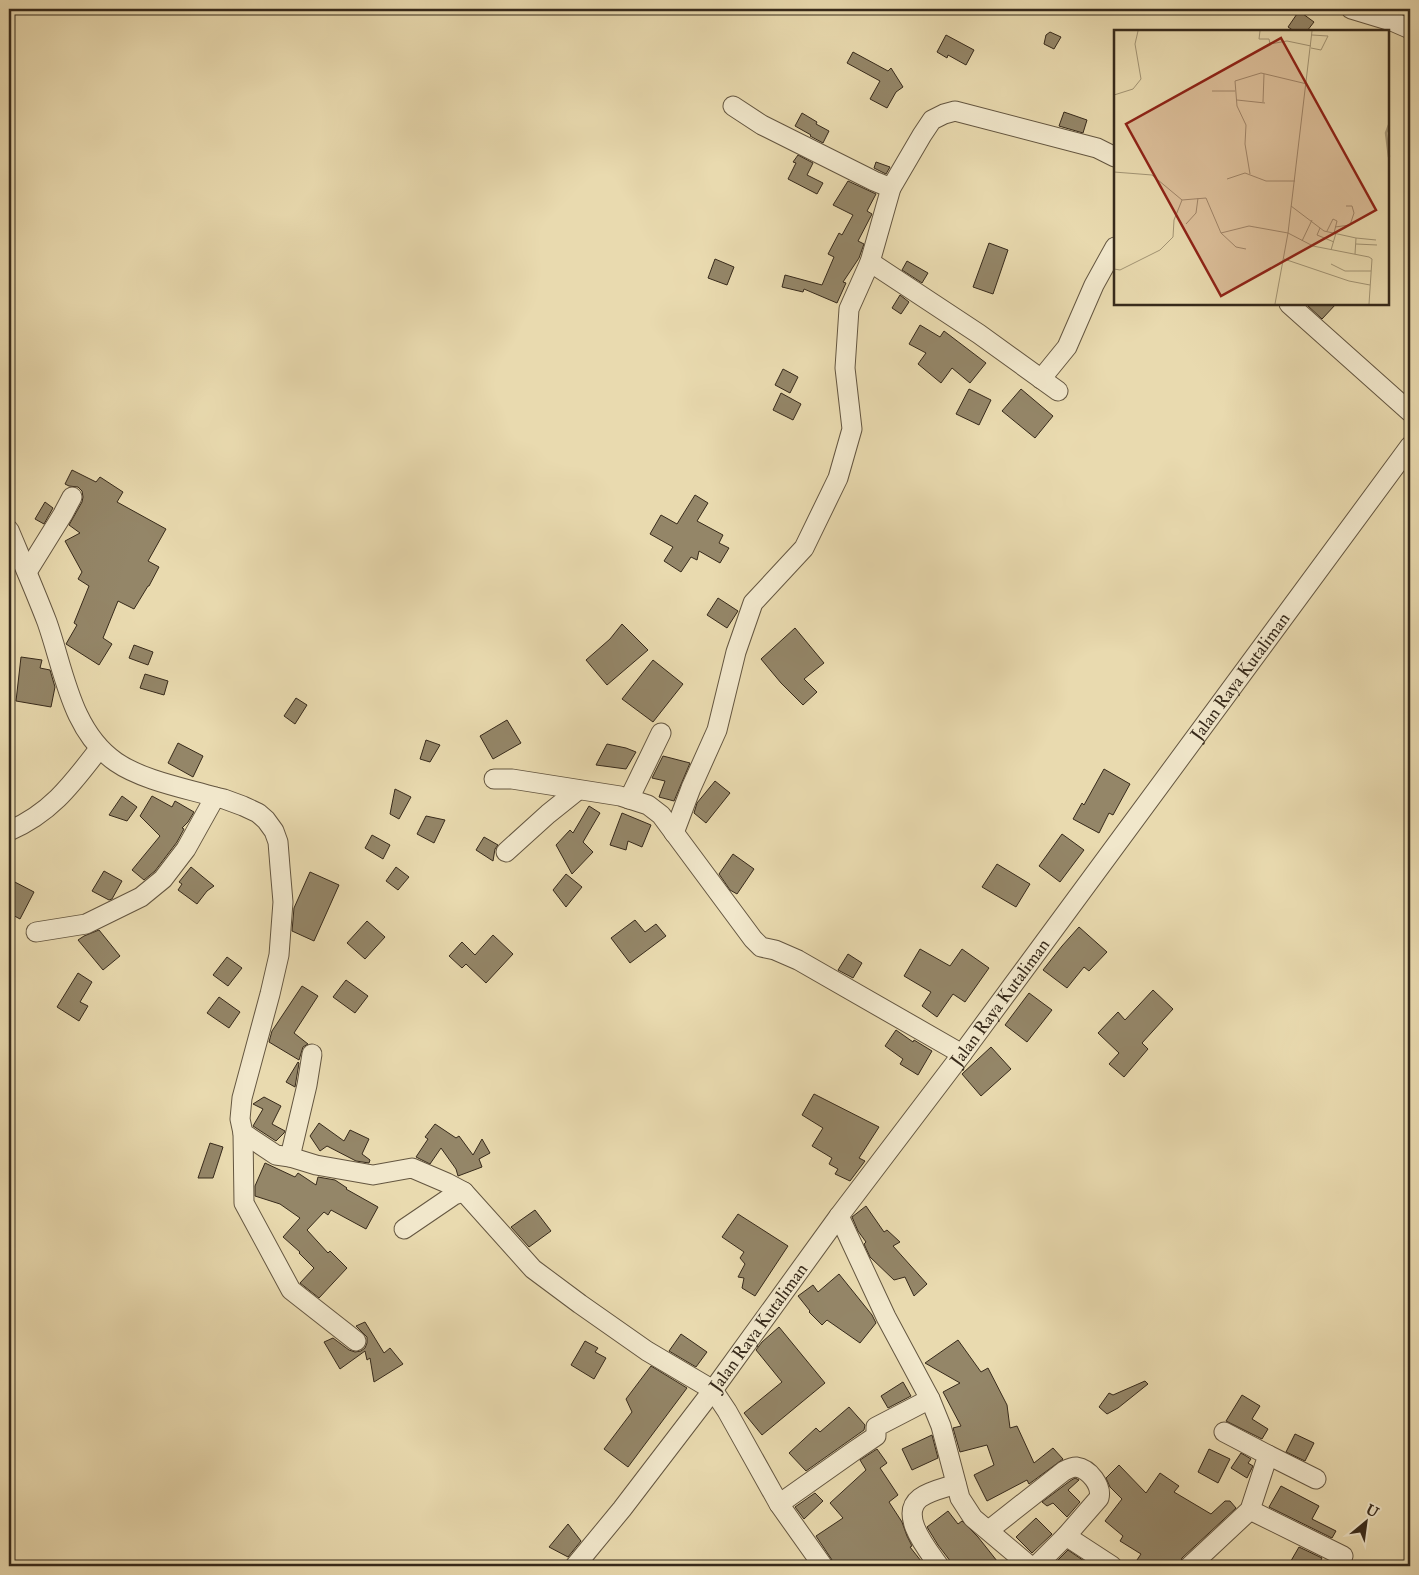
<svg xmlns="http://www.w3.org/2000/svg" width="1419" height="1575" viewBox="0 0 1419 1575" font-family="'IM FELL Double Pica',serif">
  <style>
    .building { fill: #948668; stroke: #372a1b }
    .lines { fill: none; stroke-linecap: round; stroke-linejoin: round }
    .minor-casing { stroke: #645640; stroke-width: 21 }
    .minor { stroke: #f1e7cb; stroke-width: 19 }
    .labels { text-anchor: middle; stroke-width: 5; stroke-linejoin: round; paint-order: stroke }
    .street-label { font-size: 18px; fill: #372a1b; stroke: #f1e7cb }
    .inset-river { fill: none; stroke: #ac9e7d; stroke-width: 2.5 }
    .inset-road { fill: none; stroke: #a29474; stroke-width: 1 }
    .view { fill: #8f2418; fill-opacity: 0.15; stroke: #8f2418; stroke-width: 2.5 }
    .inset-edge { fill: none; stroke: #372a1b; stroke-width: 2.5 }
  </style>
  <rect width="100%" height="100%" fill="#e9daaf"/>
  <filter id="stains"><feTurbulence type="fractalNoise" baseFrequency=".004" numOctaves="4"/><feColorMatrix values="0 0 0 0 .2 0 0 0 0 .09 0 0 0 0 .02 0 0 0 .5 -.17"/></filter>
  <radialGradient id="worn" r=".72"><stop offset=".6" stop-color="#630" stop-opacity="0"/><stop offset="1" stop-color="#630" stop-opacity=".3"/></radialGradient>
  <g class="building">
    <polygon points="1299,11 1314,22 1307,31 1294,31 1288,27"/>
    <polygon points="1050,32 1061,37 1054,49 1044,44 1046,35"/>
    <polygon points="946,35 974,50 966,65 948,55 947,58 937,52"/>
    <polygon points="853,52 888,71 891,68 903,87 896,92 887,108 870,99 880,81 847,63"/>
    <polygon points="1064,112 1087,120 1083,133 1059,126"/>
    <polygon points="802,113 817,122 816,124 829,131 823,143 810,136 811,135 795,126"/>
    <polygon points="798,155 813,163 807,175 823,183 817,194 788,179 796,163 793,162"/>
    <polygon points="876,162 890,167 886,174 874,168"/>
    <polygon points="848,181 876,194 867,211 872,214 871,216 858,241 864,244 859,258 843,282 846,283 837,303 804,289 803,292 782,287 785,275 822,285 834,257 828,254 839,233 842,235 853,215 833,205"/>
    <polygon points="989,243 1008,250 993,294 973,287"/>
    <polygon points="715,259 734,267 727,285 708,278"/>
    <polygon points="907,261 928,273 922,283 902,270"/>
    <polygon points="900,295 909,302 901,314 892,308"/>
    <polygon points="1308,304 1336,304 1322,319 1307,305"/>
    <polygon points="920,325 940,337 944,331 986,363 970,383 952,368 941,383 918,364 926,353 909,344"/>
    <polygon points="783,369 798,377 790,393 775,385"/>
    <polygon points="969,389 991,400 979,425 956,414"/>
    <polygon points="1021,389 1053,416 1035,438 1002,411"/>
    <polygon points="781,393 801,404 793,420 773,410"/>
    <polygon points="72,470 96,482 100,477 123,492 117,502 166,529 148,561 159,567 149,586 148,586 134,609 118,601 103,638 112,644 99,665 66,644 77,625 74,623 89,586 78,579 82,572 65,541 80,533 69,525 82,502 83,497 82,491 78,487 69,486 65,484"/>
    <polygon points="695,495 708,503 697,521 723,535 719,543 729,548 720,563 699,551 697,560 691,557 681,572 664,561 673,547 650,534 661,515 677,524"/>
    <polygon points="45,502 53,508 44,524 35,519"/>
    <polygon points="718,598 738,611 727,628 707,615"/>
    <polygon points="622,624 648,650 607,685 586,660 610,639"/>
    <polygon points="795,628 824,663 804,679 817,692 803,705 781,683 761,659"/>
    <polygon points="134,645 153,652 148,665 129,658"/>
    <polygon points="21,657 42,660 40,668 50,670 55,687 51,707 16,701"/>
    <polygon points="653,660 683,684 653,722 622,699"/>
    <polygon points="145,674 168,681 164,695 140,688"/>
    <polygon points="296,698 307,705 295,724 284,716"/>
    <polygon points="507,720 521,743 493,759 480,736"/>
    <polygon points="426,740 440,745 430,762 420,759"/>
    <polygon points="178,743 203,756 193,777 168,763"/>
    <polygon points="607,744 626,748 636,752 626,769 596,765"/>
    <polygon points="663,756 690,763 674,801 659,797 665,781 652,778"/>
    <polygon points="1104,769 1130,784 1113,815 1109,813 1099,833 1073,819 1082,803 1084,805"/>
    <polygon points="715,781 730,793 706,823 694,813 697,803"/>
    <polygon points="395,789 411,797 399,819 390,814"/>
    <polygon points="122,796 137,807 127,821 109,815"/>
    <polygon points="152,796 172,807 175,801 194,812 188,822 182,828 184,829 177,842 155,871 144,880 132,870 160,836 140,816"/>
    <polygon points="589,806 600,813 583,842 593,852 572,874 556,845 570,830 573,833"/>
    <polygon points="622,813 651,825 642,847 628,841 626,850 610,845"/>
    <polygon points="426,816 445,820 434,843 417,834"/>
    <polygon points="1062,834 1084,850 1060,882 1039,866"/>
    <polygon points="372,835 390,845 383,859 365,848"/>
    <polygon points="484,837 498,845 495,849 493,861 476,850"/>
    <polygon points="733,854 754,869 737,894 730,890 719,874"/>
    <polygon points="997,864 1030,884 1016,907 982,887"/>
    <polygon points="191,867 214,886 207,891 197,904 178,890 182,884 179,882"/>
    <polygon points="396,867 409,877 398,890 386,881"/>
    <polygon points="104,871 122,881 112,899 109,900 92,891"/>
    <polygon points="310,872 339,885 314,941 292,931 294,908"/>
    <polygon points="566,874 582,887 566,907 553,890"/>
    <polygon points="9,879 34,892 20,919 9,913"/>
    <polygon points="635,920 645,932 656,924 666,936 630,963 611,938"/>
    <polygon points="367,921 385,937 365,959 347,943"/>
    <polygon points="1079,927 1107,952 1089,971 1084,967 1067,988 1043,970 1062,946"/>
    <polygon points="99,930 120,956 103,970 78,940 84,936"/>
    <polygon points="493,935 513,954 486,983 466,964 462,968 449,956 462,942 475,955"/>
    <polygon points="920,949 950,966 962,949 989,968 965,1002 953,994 937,1017 922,1006 931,992 904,976"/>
    <polygon points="848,954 862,963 853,978 838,970"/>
    <polygon points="227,957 242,968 228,986 213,975"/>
    <polygon points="78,973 92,982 80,1002 88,1006 79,1021 57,1007"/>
    <polygon points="346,980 368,996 355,1013 333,997"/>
    <polygon points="302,986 318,996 294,1033 308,1044 303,1047 299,1060 269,1042 272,1031"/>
    <polygon points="1153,990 1173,1009 1142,1043 1148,1049 1124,1077 1109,1064 1119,1053 1098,1033 1118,1012 1125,1020"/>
    <polygon points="1029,993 1052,1010 1027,1042 1005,1025"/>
    <polygon points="219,997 240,1012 229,1028 207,1013"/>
    <polygon points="896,1030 913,1042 914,1040 932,1051 918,1075 900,1064 903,1059 885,1046"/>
    <polygon points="991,1047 1011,1069 981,1096 962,1074"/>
    <polygon points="298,1062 299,1063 295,1087 286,1082"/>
    <polygon points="814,1094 879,1127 859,1158 865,1161 850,1181 835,1174 838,1169 829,1164 832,1158 812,1146 823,1128 802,1115"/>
    <polygon points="264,1097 281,1106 272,1124 285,1131 284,1133 276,1141 253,1126 263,1109 253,1104"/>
    <polygon points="319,1123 344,1141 350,1130 369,1139 362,1154 370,1160 369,1163 356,1161 327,1146 320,1151 310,1136"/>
    <polygon points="435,1124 456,1138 459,1136 473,1155 482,1139 490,1153 479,1159 482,1167 458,1176 456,1169 441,1148 430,1164 416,1157 428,1139 425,1137"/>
    <polygon points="210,1143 223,1147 213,1178 198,1178"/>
    <polygon points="265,1163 295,1177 298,1173 316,1185 318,1177 335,1180 347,1188 346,1189 378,1207 366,1229 331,1210 328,1215 324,1212 307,1230 328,1253 330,1251 347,1268 319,1298 300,1283 314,1268 299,1253 300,1252 283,1237 300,1218 280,1204 255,1196 255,1186"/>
    <polygon points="866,1206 884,1232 887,1230 900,1242 893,1246 927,1284 914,1296 905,1277 894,1280 870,1257 864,1244 866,1242 858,1231 852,1217"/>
    <polygon points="535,1210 551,1231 529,1247 511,1227"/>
    <polygon points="738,1214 788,1246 755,1296 742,1288 744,1278 738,1277 745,1264 740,1258 744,1252 722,1237"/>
    <polygon points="839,1274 872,1315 876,1323 860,1343 827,1320 822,1325 809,1312 810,1311 798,1296 813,1285 818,1292"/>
    <polygon points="365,1322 384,1353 390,1348 403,1364 374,1382 370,1358 367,1360 365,1351 340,1369 324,1342 333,1338 349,1350 355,1352 361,1351 365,1348 367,1343 367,1337 356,1326"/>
    <polygon points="779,1327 825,1383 762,1435 744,1413 782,1382 756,1350 762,1342"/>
    <polygon points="681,1334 707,1352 696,1367 669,1351"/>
    <polygon points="958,1340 981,1372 988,1368 1007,1405 1010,1428 1017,1426 1034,1463 1053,1448 1063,1459 1029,1484 1027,1480 987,1501 974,1475 994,1465 987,1445 960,1452 953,1428 961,1426 943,1392 960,1383 925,1363"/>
    <polygon points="585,1341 598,1348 595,1352 606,1358 594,1379 571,1365"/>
    <polygon points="651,1366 687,1388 628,1467 604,1449 632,1412 626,1399"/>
    <polygon points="1145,1381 1148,1384 1118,1408 1107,1414 1099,1407 1109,1393 1113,1395"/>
    <polygon points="903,1382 911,1396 888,1408 881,1396"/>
    <polygon points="1242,1395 1260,1406 1252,1419 1268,1429 1262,1439 1226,1421"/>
    <polygon points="849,1407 865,1425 864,1430 806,1471 789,1453 816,1428 820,1432"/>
    <polygon points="1295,1434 1314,1443 1305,1461 1286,1452"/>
    <polygon points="932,1435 938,1458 912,1470 902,1449"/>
    <polygon points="877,1449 887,1463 880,1468 898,1495 889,1502 902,1522 907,1536 912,1546 910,1547 925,1566 836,1566 816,1536 843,1518 830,1503 866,1470 860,1460"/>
    <polygon points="1209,1449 1230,1459 1218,1483 1198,1472"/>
    <polygon points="1241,1453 1251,1459 1248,1463 1253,1466 1247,1478 1231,1468"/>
    <polygon points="1119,1465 1146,1493 1160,1473 1179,1486 1174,1492 1211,1514 1225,1501 1230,1501 1236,1508 1182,1558 1179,1566 1133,1566 1141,1554 1120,1541 1123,1536 1105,1521 1122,1499 1110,1487 1106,1478"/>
    <polygon points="1075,1478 1079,1480 1068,1490 1080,1502 1067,1517 1053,1503 1047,1506 1042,1502 1070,1481"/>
    <polygon points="1281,1486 1319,1506 1312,1519 1336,1531 1332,1538 1269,1507"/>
    <polygon points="815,1493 823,1501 804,1519 795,1507"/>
    <polygon points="948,1511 958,1524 962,1521 978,1537 1001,1566 954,1566 938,1545 927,1527"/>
    <polygon points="1036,1518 1052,1534 1032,1553 1016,1537"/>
    <polygon points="568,1524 581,1541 568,1557 549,1547"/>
    <polygon points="1299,1547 1322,1558 1318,1566 1288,1566"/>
    <polygon points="1068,1550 1087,1563 1087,1566 1063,1566 1057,1561"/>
  </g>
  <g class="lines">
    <defs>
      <g id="minor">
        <polyline points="1351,9 1394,22 1410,29"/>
        <polyline points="733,106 762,125 874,181 891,188"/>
        <polyline points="870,262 979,334 1058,391"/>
        <polyline points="1289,304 1410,412"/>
        <polyline points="1041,379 1067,347 1094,285 1115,247"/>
        <path d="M 9,530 C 22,561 35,591 47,622 C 64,670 71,731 116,762 C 142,780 184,788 215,797 L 224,799 L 243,806 L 258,813 L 266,820 L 274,831 L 278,842 L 280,867 L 283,902 L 279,955 L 270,994 L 242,1098 L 240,1119 L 243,1133 L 276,1155 L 290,1157 L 316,1165 L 373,1175 L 412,1168 L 447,1183 L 464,1192 L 533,1269 L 580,1304 L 647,1351 L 713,1390 L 727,1411 L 779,1504 L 823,1566"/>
        <polyline points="27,572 63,514 72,497"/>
        <polyline points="494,779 512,779 620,796 648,805 661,815 753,939 761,947 775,950 798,960 962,1054"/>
        <polyline points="629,799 661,733"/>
        <path d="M 9,831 C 51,813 72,784 99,749"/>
        <polyline points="674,833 691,788 717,730 736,652 753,603 804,548 838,478 852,429 845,368 849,309 870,262 891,188 922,135 932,120 944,114 955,111 1097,148 1115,157"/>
        <polyline points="506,852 548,814 578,790"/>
        <polyline points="36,932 86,924 141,897 163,879 186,849 215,797"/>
        <polyline points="243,1133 244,1203 291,1290 356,1341"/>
        <polyline points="290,1157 307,1085 312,1054"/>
        <polyline points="839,1216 886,1317 930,1399 941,1426 960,1498 973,1518 1030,1566"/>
        <polyline points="404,1229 454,1195 464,1192"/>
        <polyline points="1268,1455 1316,1479"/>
        <polyline points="779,1504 854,1451 876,1436 876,1427 930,1399"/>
        <polyline points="1250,1510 1343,1556"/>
        <path d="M 989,1530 L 1064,1471 C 1068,1469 1072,1467 1076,1467 C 1090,1469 1102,1486 1099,1498 L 1066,1536 L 1036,1566"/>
        <polyline points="1066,1536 1112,1566"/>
        <path id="s1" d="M 575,1566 L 622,1509 L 713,1390 L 839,1216 L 962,1054 L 1410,446"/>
        <path d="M 939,1566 C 928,1550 898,1515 920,1498 C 929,1491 944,1488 956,1484"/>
        <polyline points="1190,1566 1250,1510 1268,1455 1224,1432"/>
      </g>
    </defs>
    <use href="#minor" class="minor-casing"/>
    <use href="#minor" class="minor"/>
  </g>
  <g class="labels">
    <g class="street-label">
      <text dy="6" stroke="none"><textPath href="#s1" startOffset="1111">Jalan Raya Kutaliman</textPath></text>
      <text dy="6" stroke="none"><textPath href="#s1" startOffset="706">Jalan Raya Kutaliman</textPath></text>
      <text dy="6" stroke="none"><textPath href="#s1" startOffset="301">Jalan Raya Kutaliman</textPath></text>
    </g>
  </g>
  <g transform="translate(1114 30)">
    <rect width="275" height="275" fill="#e9daaf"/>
    <path class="inset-river" d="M 275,95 L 272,103 L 275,127"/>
    <path class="inset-road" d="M 146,1 L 145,9 L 155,9 L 156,14 L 173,11 L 197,16M 198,5 L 214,6M 197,18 L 207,20 L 214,6M 98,61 L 121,61M 0,65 L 19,59 L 27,49 L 21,14 L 24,1M 123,70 L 151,73M 149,72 L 150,44M 0,142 L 38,145 L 68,170 L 92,168 L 107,203 L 135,196 L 174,203 L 199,216 L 255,227 L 258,229 L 255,274M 136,144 L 131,114 L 132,95 L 123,76 L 121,51 L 147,43 L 193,54M 113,149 L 131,143 L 152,151 L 181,151M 177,176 L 210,201 L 242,208 L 241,224M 72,194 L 82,183 L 84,168M 221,197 L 236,195 L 240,183 L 238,176 L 232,176M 206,198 L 203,205 L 220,212M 213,201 L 219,189 L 223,191 L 220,203M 107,203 L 122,217 L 132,219M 242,208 L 262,210M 188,211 L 198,190M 242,214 L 263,215M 217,220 L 222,203M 170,229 L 235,251 L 256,255M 217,234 L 231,241 L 257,241M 0,239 L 6,240 L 46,220 L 59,207 L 60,190 L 68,170M 161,274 L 174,203 L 198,1"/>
    <path class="view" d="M 167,8 L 262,180 L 107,266 L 12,94 Z"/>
    <rect width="275" height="275" class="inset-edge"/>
  </g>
  <rect width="1419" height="1575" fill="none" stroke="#e9daaf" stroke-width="30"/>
  <rect x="10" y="10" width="1399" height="1555" fill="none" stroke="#372a1b" stroke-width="2.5"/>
  <rect x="15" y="15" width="1389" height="1545" fill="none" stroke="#372a1b"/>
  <g transform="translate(1366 1522) rotate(29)" stroke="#f1e7cb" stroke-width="4" paint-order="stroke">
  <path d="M0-4L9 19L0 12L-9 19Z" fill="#372a1b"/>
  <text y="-8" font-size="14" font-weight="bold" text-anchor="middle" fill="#372a1b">U</text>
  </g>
  <rect width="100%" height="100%" filter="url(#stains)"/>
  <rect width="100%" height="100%" fill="url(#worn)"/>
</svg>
